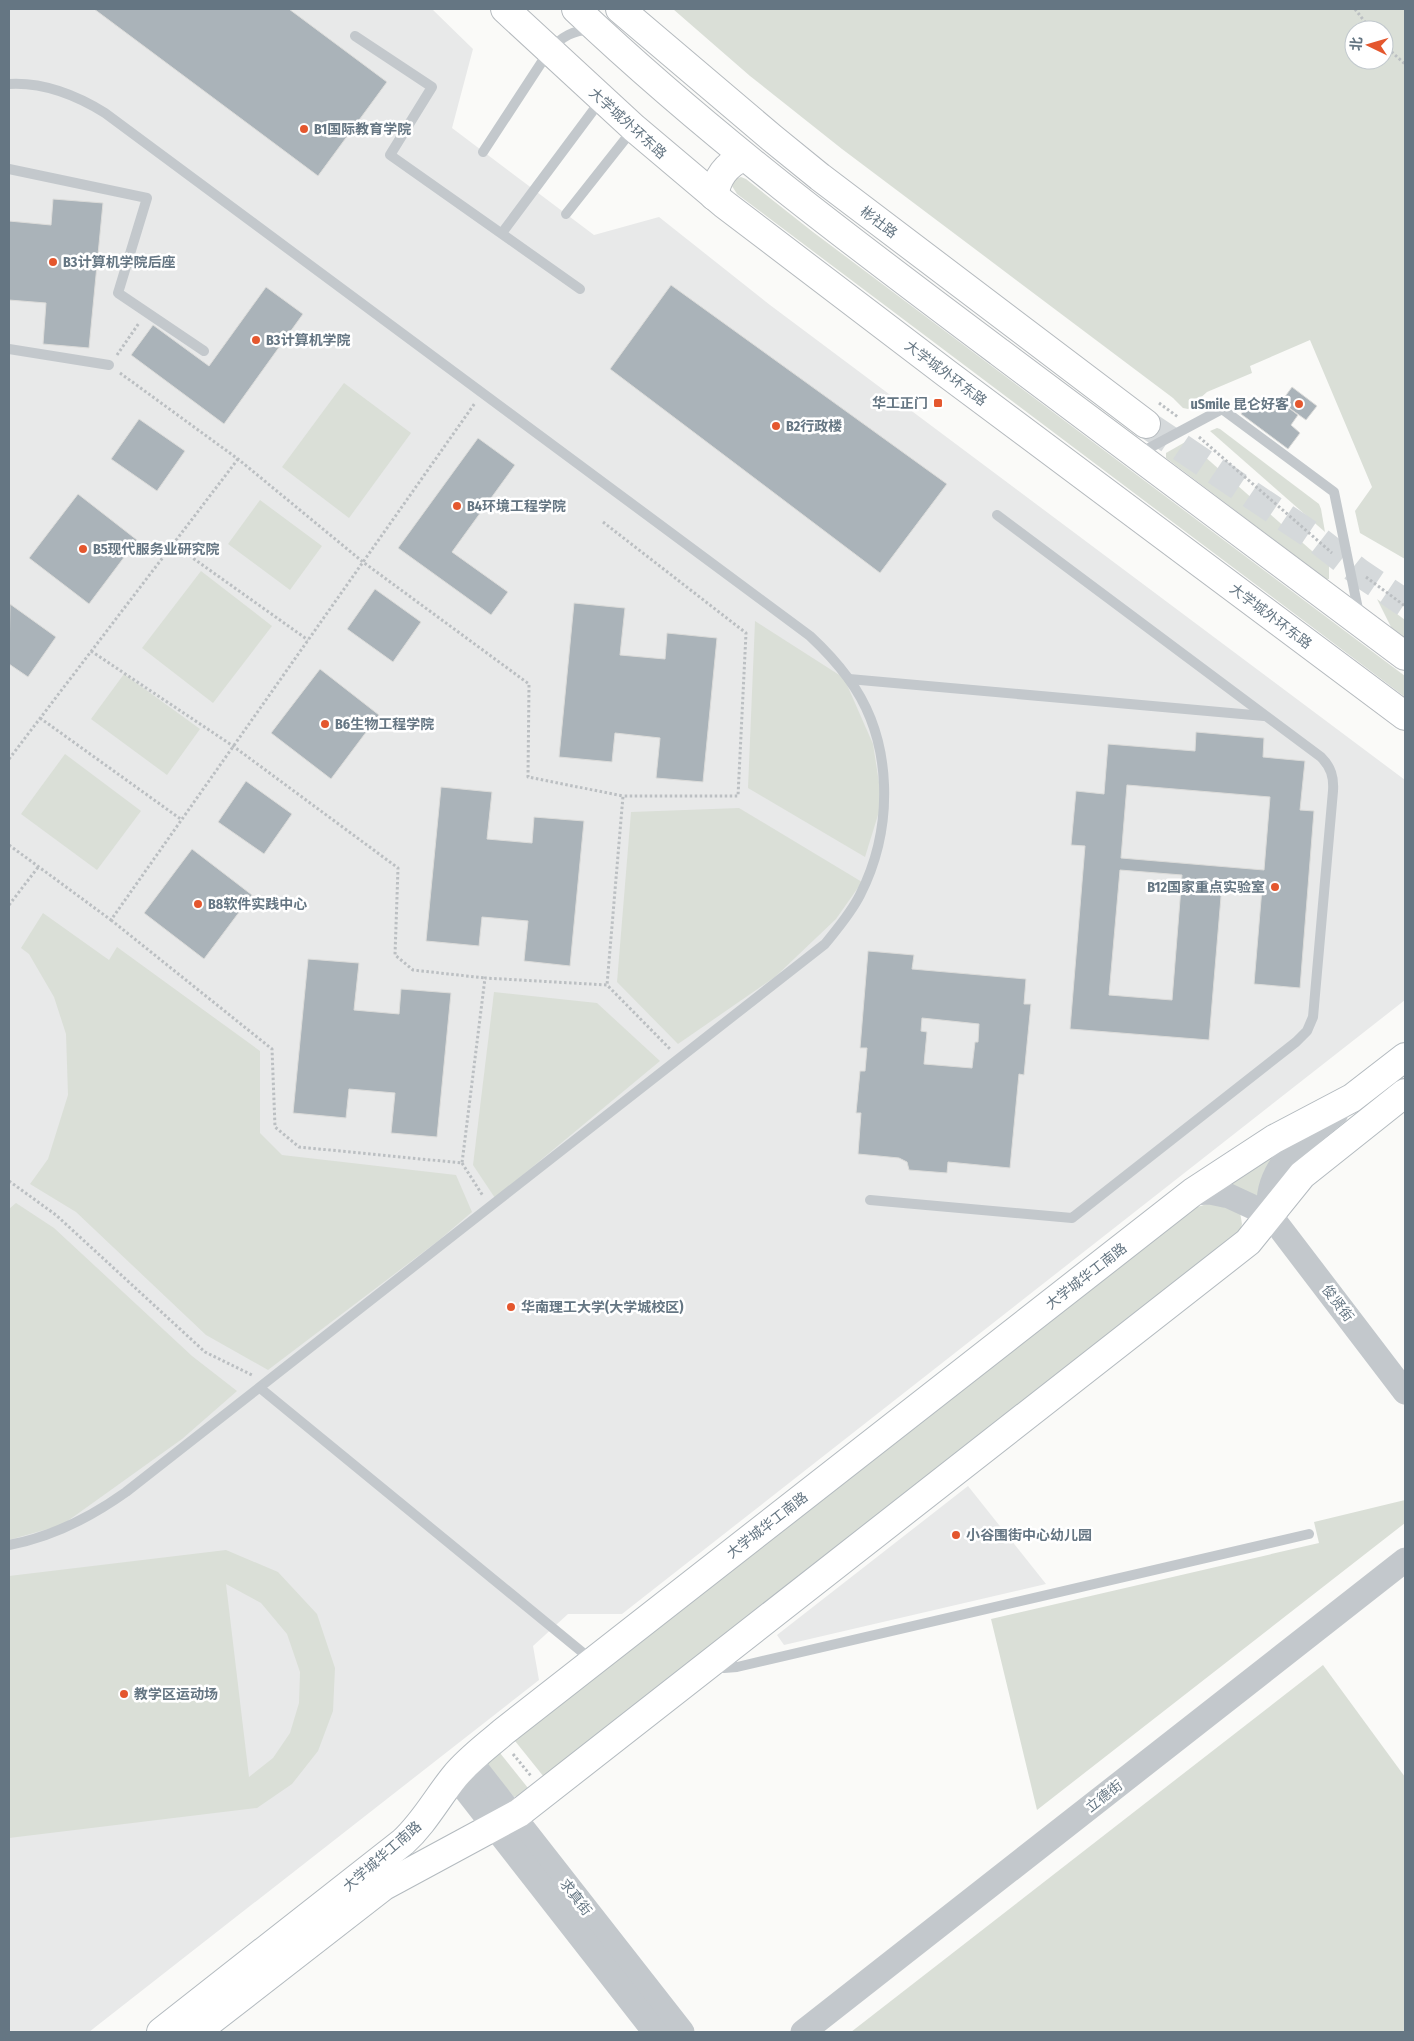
<svg xmlns="http://www.w3.org/2000/svg" width="1414" height="2041" viewBox="0 0 1414 2041" font-family="'Fira Sans Condensed','Noto Sans SC',sans-serif">
  <style>
    .built { fill: #e8e9e9 }
    .green { fill: #dadfd7; fill-rule: evenodd }
    .building { fill: #aab3b9; stroke: #dcdcda; fill-rule: evenodd }
    .lines { fill: none; stroke-linecap: round; stroke-linejoin: round }
    .primary-tunnel { stroke: #d5d9db; stroke-width: 28; stroke-dasharray: 28 14; stroke-linecap: butt }
    .secondary-casing { stroke: #b3babf; stroke-width: 30 }
    .primary-casing { stroke: #b5babe; stroke-width: 30 }
    .path { stroke: #bbbfc2; stroke-width: 3; stroke-dasharray: 2.5 2.5; stroke-linecap: butt }
    .service { stroke: #c3c8cc; stroke-width: 10 }
    .tertiary { stroke: #c3c8cc; stroke-width: 25 }
    .secondary { stroke: #fff; stroke-width: 28 }
    .primary { stroke: #fff; stroke-width: 28 }
    .poi-dot { fill: #e4572e; stroke: #fff; stroke-width: 2 }
    .labels { text-anchor: middle; stroke-width: 5; stroke-linejoin: round; paint-order: stroke }
    .street-label { font-size: 14px; fill: #657683; stroke: #fff }
    .poi-label { font-size: 14px; font-weight: bold; fill: #657683; stroke: #fff; text-anchor: start }
  </style>
  <rect width="100%" height="100%" fill="#fafaf8"/>
  <g class="built">
    <polygon points="9,9 432,9 473,49 452,128 594,235 659,217 770,305 1405,780 1405,1000 622,1614 568,1614 533,1646 539,1680 89,2032 9,2032"/>
    <polygon points="968,1486 1046,1584 784,1645 777,1635"/>
  </g>
  <g class="green">
    <path d="M 673,9 L 1405,9 L 1405,559 L 1360,533 L 1355,511 L 1372,487 L 1310,340 L 1250,366 L 1252,373 L 1207,392 L 1188,409 L 1183,408 L 1173,398 L 842,149 L 750,76 ZM 1354,30 L 1384,30 L 1384,60 L 1354,60 Z"/>
    <polygon points="741,177 746,179 813,232 1405,676 1405,697 737,194 732,186 735,179"/>
    <polygon points="344,383 411,433 349,518 282,467"/>
    <polygon points="1217,428 1220,429 1319,504 1321,509 1325,532 1210,431"/>
    <polygon points="1187,441 1329,566 1329,579 1326,579 1166,458 1166,453"/>
    <polygon points="260,500 322,546 290,590 228,544"/>
    <polygon points="201,571 272,626 213,703 142,648"/>
    <polygon points="1377,599 1405,620 1405,639 1391,627"/>
    <polygon points="755,621 844,678 873,744 882,802 865,857 748,788"/>
    <polygon points="124,674 200,729 167,775 91,719"/>
    <polygon points="65,754 141,811 97,870 21,814"/>
    <polygon points="739,808 862,882 836,919 775,977 678,1044 617,982 631,812"/>
    <polygon points="43,913 109,960 117,947 260,1051 260,1133 282,1155 456,1175 472,1212 438,1241 268,1370 206,1335 76,1212 30,1184 48,1159 68,1095 66,1034 54,997 29,954 21,948"/>
    <polygon points="494,992 597,1003 660,1061 495,1198 473,1165"/>
    <polygon points="1288,1139 1258,1195 1255,1196 1223,1180"/>
    <polygon points="16,1203 54,1228 192,1356 237,1391 182,1439 62,1525 9,1540 9,1209"/>
    <polygon points="1210,1203 1240,1212 1242,1224 1238,1238 548,1782 511,1736 1191,1209"/>
    <polygon points="1405,1500 1405,1523 1037,1810 991,1619 1319,1543 1314,1522"/>
    <path d="M 226,1550 L 278,1572 L 317,1614 L 335,1668 L 333,1711 L 318,1751 L 292,1784 L 257,1808 L 9,1838 L 9,1576 ZM 226,1584 L 261,1603 L 287,1634 L 300,1672 L 299,1703 L 290,1733 L 273,1758 L 249,1777 Z"/>
    <polygon points="1323,1665 1405,1777 1405,2032 851,2032"/>
    <polygon points="496,1748 532,1793 514,1797 488,1766 488,1762"/>
  </g>
  <g class="building">
    <polygon points="94,9 289,9 387,82 318,176"/>
    <polygon points="53,199 103,203 89,348 43,344 46,303 9,300 9,221 51,225"/>
    <polygon points="671,285 947,484 880,573 610,369"/>
    <polygon points="266,287 303,314 224,424 131,355 153,325 209,366"/>
    <polygon points="1292,387 1317,406 1306,420 1281,402"/>
    <polygon points="1253,397 1273,412 1281,402 1298,415 1291,425 1300,433 1288,449 1241,414"/>
    <polygon points="139,419 185,451 157,491 111,459"/>
    <polygon points="478,438 515,465 452,552 508,592 491,615 398,548"/>
    <polygon points="78,494 137,540 89,604 29,558"/>
    <polygon points="375,589 421,622 393,662 347,629"/>
    <polygon points="574,603 625,608 620,655 665,659 667,633 717,638 703,782 656,778 660,738 615,733 612,762 559,757"/>
    <polygon points="10,604 56,637 28,677 9,664"/>
    <polygon points="320,669 379,715 331,779 271,733"/>
    <path d="M 1196,732 L 1264,738 L 1263,757 L 1305,761 L 1300,810 L 1314,811 L 1300,988 L 1254,984 L 1262,888 L 1222,885 L 1209,1040 L 1070,1029 L 1085,846 L 1071,845 L 1076,791 L 1104,794 L 1108,744 L 1195,751 ZM 1127,785 L 1270,797 L 1264,870 L 1121,858 ZM 1120,870 L 1182,875 L 1172,1000 L 1109,995 Z"/>
    <polygon points="246,781 292,814 264,854 218,822"/>
    <polygon points="441,787 492,792 487,839 532,843 534,817 584,821 570,966 524,961 528,921 482,917 479,946 426,941"/>
    <polygon points="192,849 252,895 204,959 144,913"/>
    <path d="M 868,951 L 914,955 L 912,969 L 1026,979 L 1024,1004 L 1031,1004 L 1024,1075 L 1019,1074 L 1010,1168 L 948,1162 L 947,1173 L 909,1170 L 907,1162 L 899,1158 L 858,1154 L 861,1113 L 856,1113 L 860,1071 L 865,1071 L 867,1048 L 860,1048 ZM 922,1018 L 979,1024 L 978,1042 L 975,1042 L 972,1068 L 924,1064 L 927,1032 L 921,1031 Z"/>
    <polygon points="308,959 359,963 354,1010 399,1014 401,989 451,993 437,1137 391,1133 395,1093 349,1089 346,1118 293,1113"/>
  </g>
  <g class="lines">
    <polyline class="primary-tunnel" points="1146,424 1314,537 1360,573 1405,603"/>
    <defs>
      <g id="secondary">
        <path d="M 161,2032 L 403,1842 C 424,1823 437,1798 455,1776 C 469,1759 487,1746 503,1732 L 1193,1192 L 1274,1139 L 1352,1098 L 1405,1057"/>
        <polyline points="196,2032 384,1886 519,1813 1248,1242 1302,1175 1405,1093"/>
      </g>
      <g id="primary">
        <polyline points="505,9 634,128 724,204 946,373 1405,716"/>
        <path d="M 576,9 C 709,135 852,242 999,352 C 1134,453 1270,555 1405,656"/>
        <polyline points="620,9 772,138 820,177 1146,424"/>
        <path d="M 714,196 C 717,177 726,165 743,157"/>
      </g>
    </defs>
    <use href="#secondary" class="secondary-casing"/>
    <use href="#primary" class="primary-casing"/>
    <g class="path">
      <polyline points="1355,9 1371,30"/>
      <polyline points="1384,45 1405,64"/>
      <polyline points="117,355 139,323"/>
      <polyline points="120,373 238,459 363,562 529,684 528,777 623,796"/>
      <polyline points="1159,403 1178,417"/>
      <polyline points="1199,437 1332,553"/>
      <polyline points="603,522 746,633 738,796 623,796 607,985"/>
      <polyline points="173,544 308,640"/>
      <polyline points="1366,577 1405,606"/>
      <polyline points="91,651 233,746 398,868 395,955 413,970 485,978"/>
      <polyline points="40,718 182,820"/>
      <polyline points="9,759 238,459"/>
      <polyline points="9,845 111,920 475,403"/>
      <polyline points="9,905 39,866"/>
      <polyline points="111,920 272,1049 275,1127 299,1147 462,1163 485,978 607,985 670,1049"/>
      <polyline points="462,1163 483,1196"/>
      <polyline points="9,1181 56,1215 205,1352 252,1375"/>
      <polyline points="513,1754 531,1776"/>
    </g>
    <g class="service">
      <polyline points="355,36 432,87 390,155 580,289"/>
      <path d="M 9,84 C 43,82 76,95 105,113 L 810,636 C 824,649 837,663 848,678 C 894,740 894,828 860,895 C 851,913 837,929 825,944 L 126,1492 C 91,1517 52,1537 9,1545"/>
      <path d="M 483,152 L 549,51 C 561,37 574,29 593,30"/>
      <polyline points="9,169 147,198 118,293 204,351"/>
      <polyline points="566,214 634,128"/>
      <polyline points="502,233 601,100"/>
      <polyline points="9,349 109,365"/>
      <polyline points="1138,454 1222,409 1334,492 1359,614"/>
      <polyline points="849,679 1264,716"/>
      <path d="M 870,1200 L 1072,1218 L 1296,1042 L 1307,1031 L 1313,1017 L 1333,791 C 1334,777 1331,767 1321,757 L 997,515"/>
      <polyline points="260,1388 593,1661"/>
      <polyline points="713,1667 724,1668 737,1667 1309,1534"/>
    </g>
    <g class="tertiary">
      <polyline points="1192,1193 1210,1192 1229,1196 1270,1215 1405,1392"/>
      <path d="M 1270,1215 C 1262,1168 1305,1139 1336,1113"/>
      <polyline points="470,1761 682,2032"/>
      <polyline points="455,1776 655,2032"/>
      <polyline points="803,2032 1405,1560"/>
    </g>
    <use href="#secondary" class="secondary"/>
    <use href="#primary" class="primary"/>
  </g>
  <g class="poi-dot">
    <circle cx="304" cy="129" r="5"/>
    <circle cx="53" cy="262" r="5"/>
    <circle cx="256" cy="340" r="5"/>
    <rect x="933" y="398" width="10" height="10" rx="2.5"/>
    <circle cx="1299" cy="404" r="5"/>
    <circle cx="776" cy="426" r="5"/>
    <circle cx="457" cy="506" r="5"/>
    <circle cx="83" cy="549" r="5"/>
    <circle cx="325" cy="724" r="5"/>
    <circle cx="1275" cy="887" r="5"/>
    <circle cx="198" cy="904" r="5"/>
    <circle cx="511" cy="1307" r="5"/>
    <circle cx="956" cy="1535" r="5"/>
    <circle cx="124" cy="1694" r="5"/>
  </g>
  <g class="labels">
    <g class="street-label">
      <text transform="translate(628 123) rotate(42)" y="5">大学城外环东路</text>
      <text transform="translate(879 222) rotate(37)" y="5">彬社路</text>
      <text transform="translate(946 373) rotate(37)" y="5">大学城外环东路</text>
      <text transform="translate(1271 616) rotate(37)" y="5">大学城外环东路</text>
      <text transform="translate(1086 1276) rotate(-38)" y="5">大学城华工南路</text>
      <text transform="translate(1338 1303) rotate(53)" y="5">俊贤街</text>
      <text transform="translate(767 1525) rotate(-38)" y="5">大学城华工南路</text>
      <text transform="translate(1104 1796) rotate(-38)" y="5">立德街</text>
      <text transform="translate(382 1856) rotate(-41)" y="5">大学城华工南路</text>
      <text transform="translate(576 1897) rotate(52)" y="5">求真街</text>
    </g>
    <g class="poi-label">
      <text x="314" y="134">B1国际教育学院</text>
      <text x="63" y="267">B3计算机学院后座</text>
      <text x="266" y="345">B3计算机学院</text>
      <text x="928" y="408" text-anchor="end">华工正门</text>
      <text x="1289" y="409" text-anchor="end">uSmile 昆仑好客</text>
      <text x="786" y="431">B2行政楼</text>
      <text x="467" y="511">B4环境工程学院</text>
      <text x="93" y="554">B5现代服务业研究院</text>
      <text x="335" y="729">B6生物工程学院</text>
      <text x="1265" y="892" text-anchor="end">B12国家重点实验室</text>
      <text x="208" y="909">B8软件实践中心</text>
      <text x="521" y="1312">华南理工大学(大学城校区)</text>
      <text x="966" y="1540">小谷围街中心幼儿园</text>
      <text x="134" y="1699">教学区运动场</text>
    </g>
  </g>
  <rect width="1414" height="2041" fill="none" stroke="#657683" stroke-width="20"/>
  <g transform="translate(1369 45) rotate(275)"><circle r="24" fill="#ffffff" stroke="#c1c8cd"/>
  <path d="M0-4L9 19L0 12L-9 19Z" fill="#e4572e"/>
  <text y="-8" font-size="14" font-weight="bold" text-anchor="middle" fill="#657683">北</text>
  </g>
</svg>
